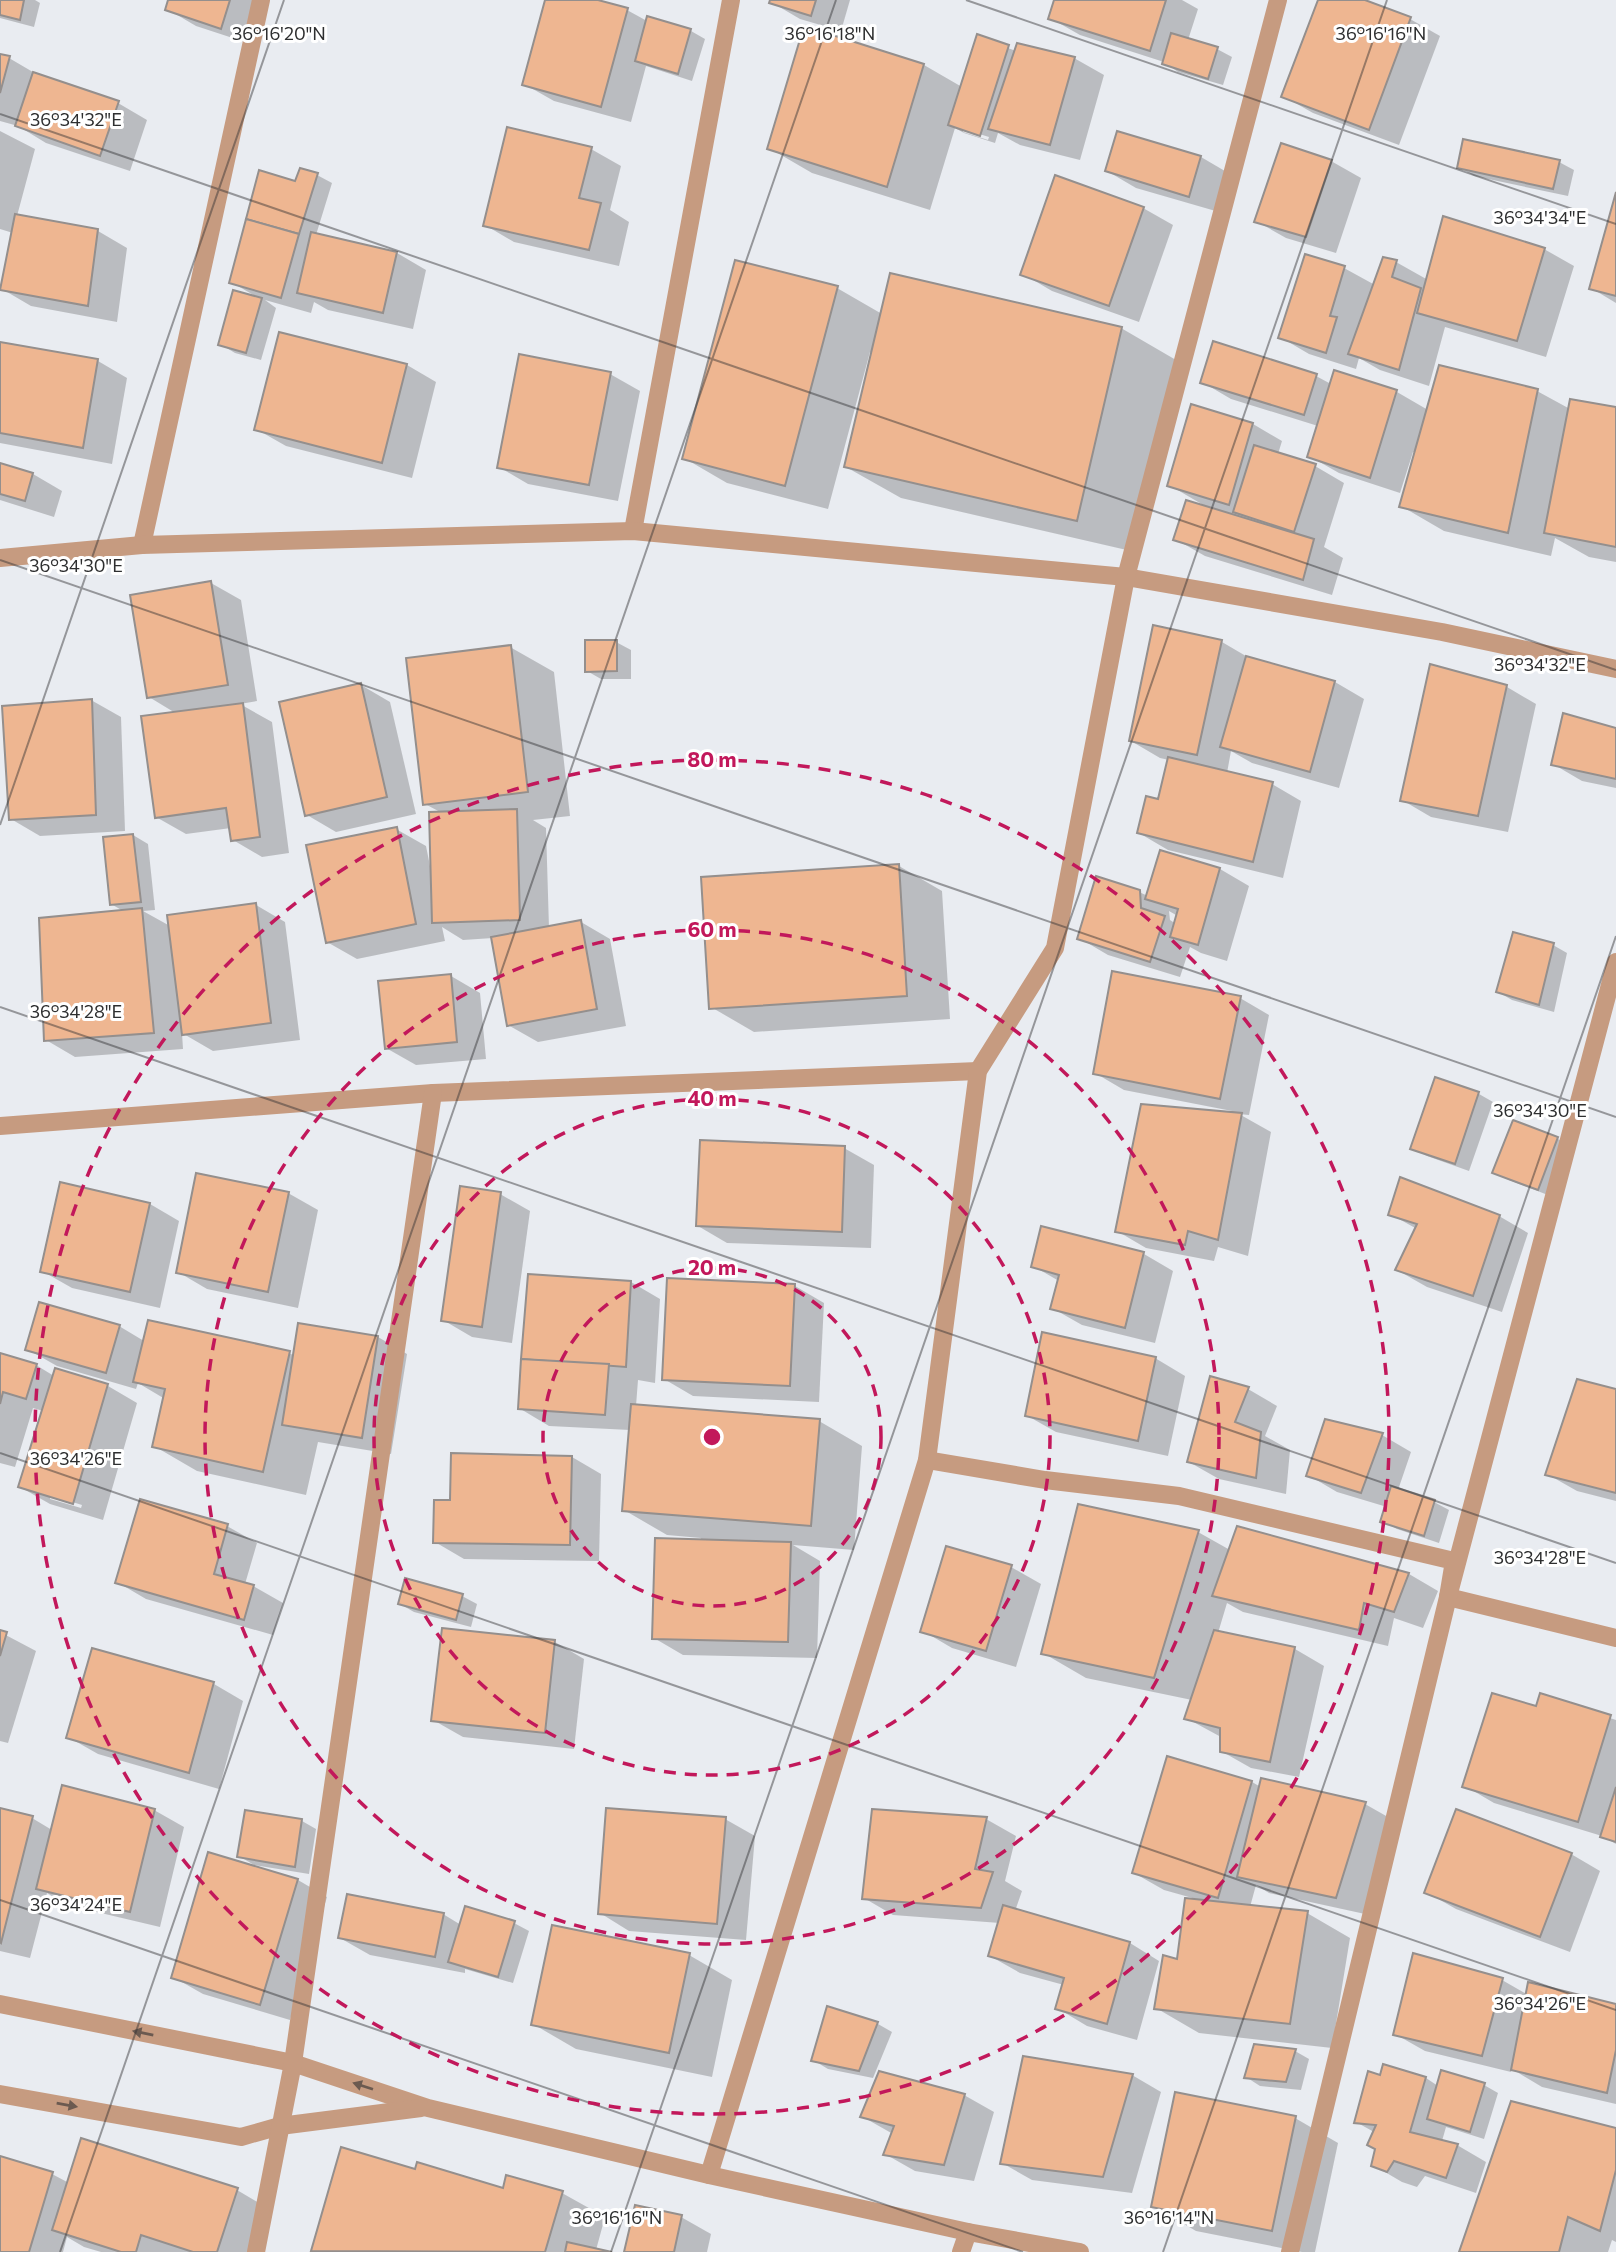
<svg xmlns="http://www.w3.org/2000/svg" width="1616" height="2252" viewBox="0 0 1616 2252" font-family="Commissioner,sans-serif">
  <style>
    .shadow { fill: #0003; fill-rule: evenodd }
    .building { fill: #eeb691; stroke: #948f8d; stroke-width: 2 }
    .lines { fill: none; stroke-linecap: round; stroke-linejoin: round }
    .minor { stroke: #c69b80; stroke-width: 18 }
    .oneway { fill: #6b5a50 }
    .ticks { fill: none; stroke: #2e2f30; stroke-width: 2; stroke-opacity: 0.45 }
    .ring { fill: none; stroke: #c2185b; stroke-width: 3.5; stroke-dasharray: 12 9 }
    .ticks-label { font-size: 18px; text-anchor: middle; fill: #2e2f30; stroke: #fff; stroke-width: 6; stroke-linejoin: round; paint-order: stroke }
    .centre { fill: #c2185b; stroke: #fff; stroke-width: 3.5 }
    .ring-label { font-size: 21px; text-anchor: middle; font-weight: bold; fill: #c2185b; stroke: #fff; stroke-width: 6; stroke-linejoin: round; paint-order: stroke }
  </style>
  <rect width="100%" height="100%" fill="#e9ecf1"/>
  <g class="shadow">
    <polygon points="0,0 35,0 40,3 34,27 0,18"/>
    <polygon points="170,0 265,0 251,44 196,26 167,9"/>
    <polygon points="547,0 592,0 627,10 647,21 648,18 691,31 705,39 692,81 646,66 631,122 554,101 524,84"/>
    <polygon points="771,0 850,0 841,31 800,19 771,2"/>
    <polygon points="1056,0 1182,0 1198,9 1188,40 1217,49 1232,57 1223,85 1178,72 1164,62 1080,35 1050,18"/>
    <polygon points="1320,0 1361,0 1410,19 1440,36 1399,145 1313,113 1283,96"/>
    <path d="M 806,28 L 924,65 L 962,87 L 978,37 L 1016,51 L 1074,58 L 1104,75 L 1080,160 L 1020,145 L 998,133 L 995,143 L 964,133 L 955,128 L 930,210 L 812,173 L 769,148 ZM 963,129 L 989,137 L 988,140 L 963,132 Z"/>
    <polygon points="0,56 9,58 38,75 118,103 147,120 130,171 46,143 18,126 0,121"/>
    <polygon points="0,131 35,149 17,216 98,231 127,248 117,322 31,306 2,289 13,233 0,229"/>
    <polygon points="1118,133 1201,157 1230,174 1219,212 1136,188 1107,171"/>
    <polygon points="591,149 621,166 610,210 629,222 619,266 514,242 485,225"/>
    <polygon points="1331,161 1361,178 1336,253 1286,238 1256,221"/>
    <polygon points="1559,162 1574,170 1568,196 1474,176 1459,167"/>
    <polygon points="317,175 332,183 316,235 397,253 426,270 413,329 328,310 314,302 311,313 265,300 276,308 261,360 235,353 220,344 257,297 231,282 297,183"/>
    <polygon points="1616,198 1616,303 1591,288"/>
    <polygon points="1143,208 1173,225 1139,322 1052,291 1023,274"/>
    <polygon points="1544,249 1574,266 1546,357 1445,327 1429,386 1380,370 1359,358 1356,369 1309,354 1280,337 1344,268 1375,285 1396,262 1428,280"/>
    <polygon points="837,288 882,314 1121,328 1176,360 1131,551 901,498 846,467 873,352 870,352 828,509 727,483 684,458"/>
    <polygon points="0,343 98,361 127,378 112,464 0,443"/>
    <polygon points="407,365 436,382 412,478 286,446 256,429"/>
    <polygon points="1335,372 1397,392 1428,410 1537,391 1570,409 1616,409 1616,562 1589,557 1555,538 1551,556 1444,531 1401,506 1416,453 1413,452 1400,493 1339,473 1309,456 1318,426 1231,399 1202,382 1316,376 1331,384"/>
    <polygon points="610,374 640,391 618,501 528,484 499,467"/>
    <polygon points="1193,406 1253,424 1282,441 1278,454 1315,466 1344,483 1324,547 1343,558 1332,595 1205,556 1175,539 1205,506 1169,485"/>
    <polygon points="0,465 33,474 62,491 54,517 0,500"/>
    <polygon points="211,583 241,600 257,701 240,704 272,722 289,853 262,857 233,840 231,828 186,834 156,817 177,714 149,697"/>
    <polygon points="616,642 631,650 631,679 601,679 587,671"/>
    <polygon points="1222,642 1251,659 1335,682 1364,699 1339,788 1252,763 1231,751 1227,773 1272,784 1301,801 1283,878 1168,850 1139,833 1159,801 1169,760 1160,758 1131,741"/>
    <polygon points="510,647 554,672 570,816 533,820 546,828 549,928 581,922 610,939 626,1026 538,1042 508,1025 493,938 463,940 442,927 445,941 357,959 327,942 396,829 426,846 430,866 432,865 442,813 425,804"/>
    <polygon points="1431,667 1507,687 1536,704 1508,832 1431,817 1402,800"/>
    <polygon points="361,685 390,702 416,814 336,832 307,815"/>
    <polygon points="91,700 121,717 125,831 40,836 11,819"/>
    <polygon points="1616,730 1616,788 1582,781 1553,764"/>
    <polygon points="133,835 148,844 155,910 143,911 170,926 256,905 285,922 300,1040 213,1051 182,1033 183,1049 75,1057 46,1040 125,912 111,904"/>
    <polygon points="899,866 942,891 950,1019 754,1032 711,1007"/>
    <path d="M 1220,869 L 1249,886 L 1227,961 L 1201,953 L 1190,947 L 1180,977 L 1108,955 L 1079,938 L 1139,892 L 1148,896 ZM 1169,911 L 1176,915 L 1176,924 L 1170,920 Z"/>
    <polygon points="1553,945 1567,953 1554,1012 1512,1000 1498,992"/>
    <polygon points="451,976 480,993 486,1059 416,1065 386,1048"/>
    <polygon points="1240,998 1269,1015 1249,1115 1239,1114 1271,1132 1248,1256 1218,1247 1214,1261 1146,1248 1117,1231 1232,1111 1124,1090 1095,1073"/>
    <polygon points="1436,1079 1479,1094 1493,1102 1469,1171 1427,1156 1412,1148"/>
    <polygon points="1514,1122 1558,1139 1572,1147 1553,1197 1509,1180 1494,1172"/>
    <polygon points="844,1148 874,1165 871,1248 727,1243 698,1226"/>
    <polygon points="288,1193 318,1210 298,1308 207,1289 178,1272"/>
    <polygon points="500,1194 530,1211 512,1343 472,1337 443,1320"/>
    <polygon points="150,1204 179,1221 160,1308 72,1288 42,1271"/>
    <polygon points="1390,1214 1499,1216 1528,1233 1502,1312 1427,1287 1397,1270 1417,1229"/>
    <polygon points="1042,1229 1144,1254 1173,1271 1155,1343 1082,1325 1052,1308 1059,1281 1033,1266"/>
    <polygon points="529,1276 631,1282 660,1299 655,1383 638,1380 636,1406 819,1421 862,1446 854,1550 793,1545 820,1561 817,1658 683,1655 654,1638 701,1538 667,1535 624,1510 630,1430 549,1426 519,1408"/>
    <polygon points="795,1286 824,1303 819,1402 693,1396 664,1379"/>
    <polygon points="119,1326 144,1341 289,1353 295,1356 378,1337 407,1354 391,1454 318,1442 306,1495 197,1471 154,1446 165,1399 138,1383 136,1389 57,1366 27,1349"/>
    <path d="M 0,1354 L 36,1365 L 54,1376 L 56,1370 L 108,1386 L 137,1403 L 103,1520 L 50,1504 L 20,1487 L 43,1411 L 33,1408 L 15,1467 L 0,1463 ZM 50,1495 L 82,1505 L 81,1508 L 50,1499 Z"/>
    <polygon points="1155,1358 1185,1376 1168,1456 1056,1432 1026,1415"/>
    <polygon points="1248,1389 1277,1406 1265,1436 1290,1450 1286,1494 1219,1479 1189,1462"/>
    <polygon points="1616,1391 1616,1501 1577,1491 1547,1474"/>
    <polygon points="1382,1435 1411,1452 1398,1490 1434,1502 1449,1510 1439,1543 1397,1529 1382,1521 1387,1507 1337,1492 1308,1475"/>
    <polygon points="572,1457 601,1474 599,1561 464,1559 435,1542 451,1502"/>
    <polygon points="227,1526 257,1543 245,1584 253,1586 283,1603 273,1635 146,1599 117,1582"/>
    <polygon points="1238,1528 1409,1574 1438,1591 1423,1628 1394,1618 1388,1646 1243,1612 1227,1603 1218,1633 1295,1649 1324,1666 1299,1777 1251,1768 1221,1751 1221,1737 1186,1718 1192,1700 1086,1678 1043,1653 1198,1532 1230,1550"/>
    <polygon points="1011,1567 1041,1584 1016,1667 952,1648 923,1631"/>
    <polygon points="462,1596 477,1604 471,1627 414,1612 400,1604"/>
    <polygon points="0,1632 36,1651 8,1743 0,1741"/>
    <polygon points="555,1642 584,1659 574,1749 463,1737 433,1720"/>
    <polygon points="93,1650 214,1684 243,1701 219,1789 98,1754 68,1737"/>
    <polygon points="1541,1695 1616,1720 1616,1844 1602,1836 1494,1803 1465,1786 1537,1708"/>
    <polygon points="1252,1782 1259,1786 1365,1804 1395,1821 1365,1914 1269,1893 1256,1885 1250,1907 1307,1913 1350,1938 1332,2048 1199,2033 1156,2008 1178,1962 1196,1899 1164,1890 1134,1873"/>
    <polygon points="0,1810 32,1818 52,1830 154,1810 184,1827 160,1927 67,1905 47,1893 30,1958 0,1951"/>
    <polygon points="725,1819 755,1836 746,1940 629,1931 600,1913"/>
    <polygon points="986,1819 1016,1836 1005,1881 1022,1891 1015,1911 1130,1943 1159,1961 1137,2040 1087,2026 1057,2008 1064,1985 1020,1973 990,1956 1000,1923 893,1915 864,1898"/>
    <polygon points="302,1821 316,1829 309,1874 254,1865 239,1856"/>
    <polygon points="210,1854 298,1880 327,1897 290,2020 203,1994 173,1977"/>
    <polygon points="1571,1854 1600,1871 1570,1952 1456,1909 1426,1892"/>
    <polygon points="443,1914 461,1925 514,1923 529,1931 513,1983 465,1969 465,1973 370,1955 340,1938"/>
    <polygon points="689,1955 732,1980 712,2077 576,2049 533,2024"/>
    <polygon points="1502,1980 1528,1995 1616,2006 1616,2104 1542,2087 1512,2069 1511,2072 1425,2051 1395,2034"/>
    <polygon points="828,2008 878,2024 892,2032 873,2078 828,2069 813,2060"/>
    <polygon points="1295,2051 1309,2059 1301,2090 1260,2086 1246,2077"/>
    <polygon points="1132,2075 1161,2092 1132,2193 1032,2180 1002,2163"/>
    <polygon points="1381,2078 1426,2078 1438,2086 1484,2085 1498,2093 1484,2139 1446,2127 1442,2141 1457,2145 1486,2162 1476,2193 1425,2176 1417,2187 1402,2182 1373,2165 1377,2149 1374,2132 1356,2122"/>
    <polygon points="964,2095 994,2112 974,2181 915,2171 885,2154 893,2134 863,2117"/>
    <polygon points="1295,2118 1338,2143 1315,2252 1302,2252 1196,2231 1153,2206"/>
    <polygon points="1616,2130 1616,2242 1612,2240 1608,2252 1461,2252"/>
    <polygon points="0,2158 52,2174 69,2183 237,2190 266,2207 252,2252 101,2252 84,2247 67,2237 63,2252 0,2252"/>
    <polygon points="416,2171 504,2190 562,2193 605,2217 596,2250 604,2252 317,2252 313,2250"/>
    <polygon points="681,2217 711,2234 707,2252 626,2252"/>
  </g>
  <g class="building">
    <polygon points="0,0 24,0 20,20 0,15"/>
    <polygon points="168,0 230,0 221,29 165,10"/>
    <polygon points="545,0 598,0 628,8 601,107 522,85"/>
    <polygon points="770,0 816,0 811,16 769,3"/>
    <polygon points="1054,0 1166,0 1150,51 1048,19"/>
    <polygon points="1318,0 1365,0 1411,17 1369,130 1281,97"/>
    <polygon points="647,16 691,29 678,74 635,61"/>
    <polygon points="804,26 924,64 887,187 767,149"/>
    <polygon points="1171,33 1218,47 1208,79 1162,64"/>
    <polygon points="977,34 1009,45 980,136 948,125"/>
    <polygon points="1017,43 1075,57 1050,145 988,129"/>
    <polygon points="0,54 10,56 0,93"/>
    <polygon points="33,72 119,101 100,156 15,126"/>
    <polygon points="507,127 592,147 579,198 601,203 589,250 483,226"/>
    <polygon points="1117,131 1201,156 1189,197 1105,171"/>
    <polygon points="1463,139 1560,160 1553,189 1457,168"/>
    <polygon points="1281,143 1332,160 1306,237 1254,222"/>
    <polygon points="300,168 318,173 299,234 246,219 259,170 295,181"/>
    <polygon points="1055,175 1144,207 1109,306 1020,275"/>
    <polygon points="1616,192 1616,296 1589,289"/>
    <polygon points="15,214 98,229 88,306 0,290"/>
    <polygon points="1443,216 1545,248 1517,341 1417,313"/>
    <polygon points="246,219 299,234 281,298 229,283"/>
    <polygon points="311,232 397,252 383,313 297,293"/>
    <polygon points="1305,254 1345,266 1330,316 1337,317 1326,353 1278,338"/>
    <polygon points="1383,257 1397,260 1392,277 1421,288 1399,370 1348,354"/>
    <polygon points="735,260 838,286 785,486 682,459"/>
    <polygon points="890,273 1122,327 1077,521 844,467"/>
    <polygon points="233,290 262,298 246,353 218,345"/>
    <polygon points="279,332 407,364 382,463 254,430"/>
    <polygon points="1213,341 1317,374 1304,415 1200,383"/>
    <polygon points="0,342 98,359 83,448 0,433"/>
    <polygon points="519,354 611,372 589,485 497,468"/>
    <polygon points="1439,365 1538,389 1508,533 1399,507"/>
    <polygon points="1334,370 1397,390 1370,478 1307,457"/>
    <polygon points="1570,399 1616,407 1616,547 1544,533"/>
    <polygon points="1191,404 1253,423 1229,505 1167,486"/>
    <polygon points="1254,445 1316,464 1294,532 1233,512"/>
    <polygon points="0,463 33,473 25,501 0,494"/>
    <polygon points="1186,500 1314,539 1303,580 1173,540"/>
    <polygon points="211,581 228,685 147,698 130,595"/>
    <polygon points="1153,625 1222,640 1197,755 1129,741"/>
    <polygon points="585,640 617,640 617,671 585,672"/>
    <polygon points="511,645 528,792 423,805 406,658"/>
    <polygon points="1246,656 1335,681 1310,772 1220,747"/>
    <polygon points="1430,664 1507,685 1478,816 1400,801"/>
    <polygon points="361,683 387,797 305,816 279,702"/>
    <polygon points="92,699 96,815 9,820 2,706"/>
    <polygon points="243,703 260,837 231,841 226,808 155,818 141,716"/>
    <polygon points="1563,713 1616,728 1616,779 1551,765"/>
    <polygon points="1168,757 1273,782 1253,862 1137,833 1146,796 1158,799"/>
    <polygon points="517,809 520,920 432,923 429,812"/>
    <polygon points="397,827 416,924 326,943 306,845"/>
    <polygon points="133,834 141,902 110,905 103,837"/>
    <polygon points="1160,850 1220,868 1198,945 1170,937 1178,909 1145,899"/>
    <polygon points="899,864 907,996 709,1009 701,877"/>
    <polygon points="1096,876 1140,890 1141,908 1165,916 1150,962 1077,939"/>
    <polygon points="256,903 271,1023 182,1035 167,915"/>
    <polygon points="142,908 154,1033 44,1041 39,918"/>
    <polygon points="581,920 597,1009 507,1026 491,937"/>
    <polygon points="1513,932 1554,943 1539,1005 1496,992"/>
    <polygon points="1112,971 1241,996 1220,1099 1093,1074"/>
    <polygon points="451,974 457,1042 385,1049 378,981"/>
    <polygon points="1435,1077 1479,1092 1455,1164 1410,1149"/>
    <polygon points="1141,1104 1242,1113 1218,1240 1188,1231 1185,1245 1115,1232"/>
    <polygon points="1513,1120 1558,1137 1538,1190 1492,1173"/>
    <polygon points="700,1140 845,1146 842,1232 696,1226"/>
    <polygon points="196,1173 289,1192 268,1292 176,1273"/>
    <polygon points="1400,1177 1500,1215 1473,1296 1395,1270 1417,1224 1388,1215"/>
    <polygon points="60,1182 150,1203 130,1292 40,1272"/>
    <polygon points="460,1186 501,1192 482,1327 441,1321"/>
    <polygon points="1041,1226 1144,1252 1125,1328 1050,1309 1059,1275 1031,1267"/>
    <polygon points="528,1274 631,1281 626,1367 521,1359"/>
    <polygon points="667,1278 795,1284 790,1386 662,1380"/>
    <polygon points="39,1302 120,1325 106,1373 25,1350"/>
    <polygon points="148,1320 290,1351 263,1472 152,1447 165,1389 133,1382"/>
    <polygon points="298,1323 378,1336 362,1438 282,1425"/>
    <polygon points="1042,1332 1156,1357 1138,1441 1025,1416"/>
    <polygon points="0,1353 37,1364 26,1399 3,1392 0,1404"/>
    <polygon points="521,1359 609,1364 605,1415 518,1409"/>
    <polygon points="55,1368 108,1384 73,1504 18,1487"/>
    <polygon points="1210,1376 1249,1387 1235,1422 1261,1432 1256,1478 1187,1462"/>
    <polygon points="1577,1379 1616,1389 1616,1493 1545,1475"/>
    <polygon points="631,1404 820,1419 811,1526 622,1511"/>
    <polygon points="1325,1419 1383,1433 1361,1493 1306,1476"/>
    <polygon points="451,1453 572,1456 570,1545 433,1543 434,1500 450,1500"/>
    <polygon points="1391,1486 1435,1500 1424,1536 1380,1522"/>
    <polygon points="140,1499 228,1524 214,1574 254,1585 244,1620 115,1583"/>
    <polygon points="1078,1504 1199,1530 1154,1678 1041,1654"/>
    <polygon points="1237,1526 1409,1573 1394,1612 1364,1603 1359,1630 1212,1596"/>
    <polygon points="655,1538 791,1542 788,1642 652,1639"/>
    <polygon points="946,1546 1012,1565 986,1651 920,1632"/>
    <polygon points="405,1578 463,1594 456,1620 398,1604"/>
    <polygon points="442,1628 555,1640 545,1733 431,1721"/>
    <polygon points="0,1630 7,1632 0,1656"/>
    <polygon points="1214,1630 1295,1647 1270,1762 1220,1752 1220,1728 1184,1719"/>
    <polygon points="92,1648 214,1682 189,1773 66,1738"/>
    <polygon points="1492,1693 1536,1706 1540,1693 1611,1715 1578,1822 1462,1787"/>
    <polygon points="1167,1756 1252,1781 1218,1898 1132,1873"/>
    <polygon points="1261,1778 1366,1802 1336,1898 1237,1877"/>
    <polygon points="62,1785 155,1809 130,1912 36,1889"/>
    <polygon points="1616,1787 1616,1842 1600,1837"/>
    <polygon points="0,1808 33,1816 1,1943 0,1942"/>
    <polygon points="606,1808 726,1817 717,1924 598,1914"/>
    <polygon points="872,1809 987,1817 975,1869 993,1872 981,1908 862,1899"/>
    <polygon points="1456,1809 1572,1853 1540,1937 1424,1893"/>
    <polygon points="245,1810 302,1819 295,1867 237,1857"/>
    <polygon points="208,1852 298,1879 260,2005 171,1978"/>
    <polygon points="347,1894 444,1913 435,1957 338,1938"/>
    <polygon points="1185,1898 1308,1911 1290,2024 1154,2009 1163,1955 1177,1959"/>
    <polygon points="1003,1905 1130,1942 1107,2024 1055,2009 1064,1978 988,1956"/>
    <polygon points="465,1906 515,1921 498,1977 448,1962"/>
    <polygon points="552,1925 690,1953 669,2053 531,2025"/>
    <polygon points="1413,1953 1503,1978 1482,2056 1393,2035"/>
    <polygon points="1528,1982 1616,2004 1616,2050 1607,2093 1511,2070"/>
    <polygon points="827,2006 878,2022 859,2071 811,2061"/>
    <polygon points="1254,2044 1296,2049 1286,2082 1244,2078"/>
    <polygon points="1023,2056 1133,2074 1103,2177 1000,2164"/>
    <polygon points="1383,2064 1426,2077 1410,2132 1458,2144 1446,2178 1394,2161 1387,2172 1371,2166 1375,2149 1367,2145 1376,2125 1354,2123 1368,2071 1380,2075"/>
    <polygon points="1441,2070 1485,2083 1470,2132 1427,2119"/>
    <polygon points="879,2071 965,2094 944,2165 883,2155 894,2126 860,2117"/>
    <polygon points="1175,2092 1296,2116 1272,2231 1151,2207"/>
    <polygon points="1511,2101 1616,2128 1616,2170 1600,2231 1568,2217 1559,2252 1459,2252"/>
    <polygon points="81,2138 238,2188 217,2252 193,2252 141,2235 136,2252 121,2252 52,2230"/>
    <polygon points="341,2147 415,2169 417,2162 503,2188 506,2175 563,2191 545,2252 311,2251"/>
    <polygon points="0,2156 53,2172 29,2252 0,2252"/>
    <polygon points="635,2205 682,2215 674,2252 624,2252"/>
    <polygon points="567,2242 612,2252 565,2252"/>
  </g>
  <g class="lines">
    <g class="minor">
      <polyline points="633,531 731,0"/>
      <polyline points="142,545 261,0"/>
      <polyline points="0,558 142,545 633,531 1126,577 1442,632 1616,669"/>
      <polyline points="0,1126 433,1093 978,1071"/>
      <polyline points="927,1460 1045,1480 1179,1496 1454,1561 1448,1597 1616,1638"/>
      <polyline points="0,2004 293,2063 428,2108 709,2175 968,2232 1080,2252"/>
      <polyline points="0,2094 241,2137 280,2126 421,2108"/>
      <polyline points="709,2175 927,1460 978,1071 1055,948 1126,577 1278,0"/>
      <polyline points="256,2252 293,2063 433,1093"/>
      <polyline points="961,2252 968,2232"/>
      <polyline points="1290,2252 1448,1597 1616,962"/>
    </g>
  </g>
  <defs><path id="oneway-solid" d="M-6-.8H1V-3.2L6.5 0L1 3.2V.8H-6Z" transform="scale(1.75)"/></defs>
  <g class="oneway">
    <use href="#oneway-solid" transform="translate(143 2033) rotate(-169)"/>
    <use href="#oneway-solid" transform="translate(363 2086) rotate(-162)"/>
    <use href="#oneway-solid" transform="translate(67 2105) rotate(10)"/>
  </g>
  <path class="ticks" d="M 966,0 L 1616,224M 0,114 L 1616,670M 0,560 L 1616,1117M 0,825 L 284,0M 0,1007 L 1616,1563M 0,1453 L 1616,2010M 0,1900 L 1023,2252M 60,2252 L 836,0M 611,2252 L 1387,0M 1163,2252 L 1616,936"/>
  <g class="ring">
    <circle cx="712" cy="1437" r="169"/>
    <circle cx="712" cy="1437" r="338"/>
    <circle cx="712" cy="1437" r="507"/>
    <circle cx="712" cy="1437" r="677"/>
  </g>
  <g class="ticks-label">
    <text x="279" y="40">36°16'20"N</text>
    <text x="830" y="40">36°16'18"N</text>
    <text x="1381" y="40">36°16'16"N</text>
    <text x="76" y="126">36°34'32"E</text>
    <text x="1540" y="224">36°34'34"E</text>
    <text x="76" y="572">36°34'30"E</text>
    <text x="1540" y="671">36°34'32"E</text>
    <text x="76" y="1018">36°34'28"E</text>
    <text x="1540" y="1117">36°34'30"E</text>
    <text x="76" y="1465">36°34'26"E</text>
    <text x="1540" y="1564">36°34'28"E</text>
    <text x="76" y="1911">36°34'24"E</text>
    <text x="1540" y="2010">36°34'26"E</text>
    <text x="617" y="2224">36°16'16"N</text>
    <text x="1169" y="2224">36°16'14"N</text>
  </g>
  <circle cx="712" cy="1437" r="10" class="centre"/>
  <g class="ring-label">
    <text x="712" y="767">80 m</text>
    <text x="712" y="937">60 m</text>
    <text x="712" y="1106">40 m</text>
    <text x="712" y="1275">20 m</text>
  </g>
</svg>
